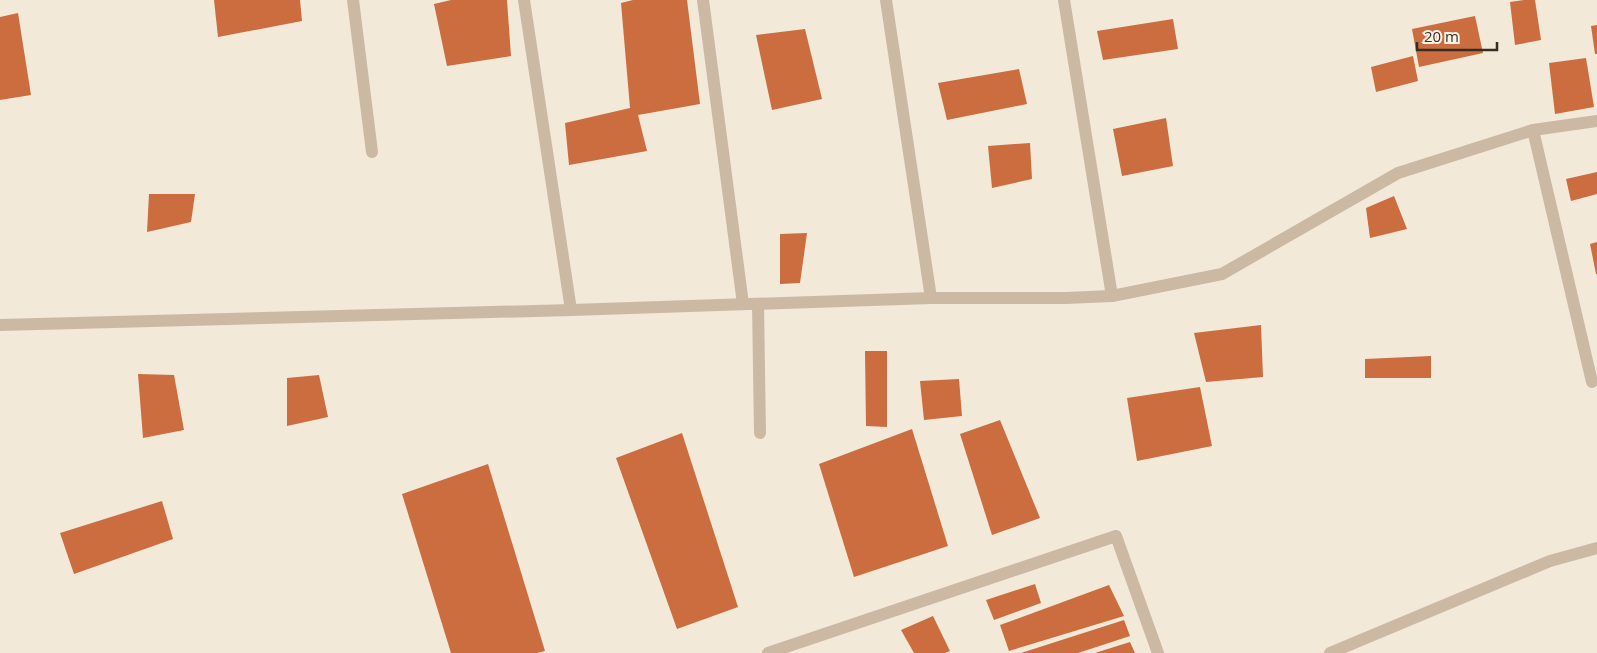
<svg xmlns="http://www.w3.org/2000/svg" width="1597" height="653" viewBox="0 0 1597 653" font-family="'Open Sans',sans-serif">
  <style>
    .building { fill: #cb6d3e }
    .lines { fill: none; stroke-linecap: round; stroke-linejoin: round }
    .minor { stroke: #cbb9a4; stroke-width: 12 }
  </style>
  <rect width="100%" height="100%" fill="#f2e9d9"/>
  <g class="building">
    <polygon points="214,0 300,0 302,21 218,37"/>
    <polygon points="451,0 507,0 511,56 447,66 434,4"/>
    <polygon points="633,0 687,0 700,104 638,115 647,151 569,165 565,123 630,108 621,3"/>
    <polygon points="1524,0 1535,0 1541,40 1515,45 1510,2"/>
    <polygon points="18,13 31,95 0,100 0,17"/>
    <polygon points="1475,16 1483,53 1419,67 1412,29"/>
    <polygon points="1173,19 1178,49 1103,60 1097,31"/>
    <polygon points="1597,25 1597,54 1595,54 1591,26"/>
    <polygon points="805,29 822,99 772,110 756,35"/>
    <polygon points="1413,56 1418,81 1376,92 1371,67"/>
    <polygon points="1586,58 1594,107 1555,114 1549,63"/>
    <polygon points="1019,69 1027,104 947,120 938,83"/>
    <polygon points="1166,118 1173,166 1122,176 1113,129"/>
    <polygon points="1030,143 1032,179 992,188 988,146"/>
    <polygon points="1597,172 1597,194 1571,201 1566,179"/>
    <polygon points="149,194 195,194 191,222 147,232"/>
    <polygon points="1394,196 1407,229 1370,238 1366,208"/>
    <polygon points="807,233 800,283 780,284 780,234"/>
    <polygon points="1597,242 1597,274 1596,274 1590,244"/>
    <polygon points="1261,325 1263,377 1206,382 1194,333"/>
    <polygon points="865,351 887,351 887,427 866,426"/>
    <polygon points="1431,356 1431,378 1365,378 1365,359"/>
    <polygon points="138,374 174,375 184,430 143,438"/>
    <polygon points="319,375 328,417 287,426 287,378"/>
    <polygon points="959,379 962,416 924,420 920,381"/>
    <polygon points="1200,387 1212,446 1137,461 1127,398"/>
    <polygon points="1000,420 1040,518 992,535 960,434"/>
    <polygon points="912,429 948,546 854,577 819,464"/>
    <polygon points="682,433 738,607 677,629 616,458"/>
    <polygon points="488,464 545,651 537,653 451,653 402,494"/>
    <polygon points="162,501 173,539 74,574 60,533"/>
    <polygon points="1035,584 1041,603 994,620 986,600"/>
    <polygon points="1109,585 1124,616 1009,651 1000,625"/>
    <polygon points="933,616 950,651 945,653 914,653 901,630"/>
    <polygon points="1124,620 1130,636 1078,653 1021,653"/>
    <polygon points="1130,642 1135,653 1095,653"/>
  </g>
  <g class="lines">
    <g class="minor">
      <polyline points="353,0 372,152"/>
      <polyline points="524,0 571,310"/>
      <polyline points="703,0 743,304"/>
      <polyline points="886,0 931,298"/>
      <polyline points="1064,0 1112,296"/>
      <polyline points="1533,130 1592,382"/>
      <polyline points="758,304 760,433"/>
      <polyline points="0,325 571,310 931,298 1066,298 1112,296 1222,274 1398,173 1533,130 1597,121"/>
      <polyline points="768,653 1116,536 1158,653"/>
      <polyline points="1330,653 1550,561 1597,548"/>
    </g>
  </g>
  <path d="M1417 42v8h80v-8" fill="none" stroke="#362d26" stroke-width="2.5"/>
  <text x="1424" y="42" font-size="15" fill="#362d26" stroke="#faf2e5" stroke-width="4" paint-order="stroke">20 m</text>
</svg>
